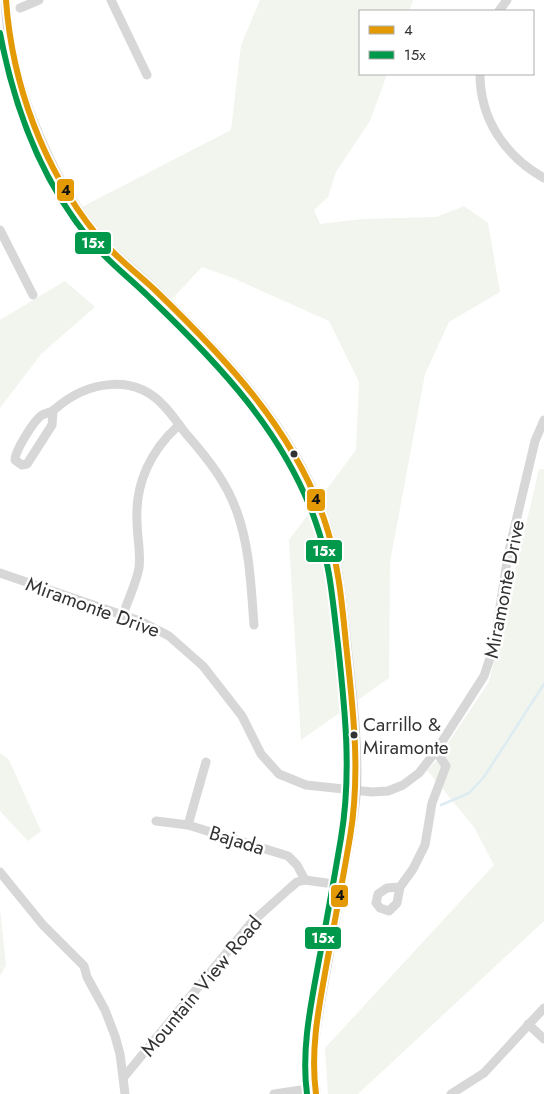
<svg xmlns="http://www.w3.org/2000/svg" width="544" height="1094" viewBox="0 0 544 1094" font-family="Jost,sans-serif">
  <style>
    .green { fill: #f1f5ed }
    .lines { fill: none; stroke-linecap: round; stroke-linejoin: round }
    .stream { stroke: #ddebf3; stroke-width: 2.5 }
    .minor { stroke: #d7d7d7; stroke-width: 9 }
    .major { stroke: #cacaca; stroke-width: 10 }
    .bus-1-casing { stroke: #fff; stroke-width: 10 }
    .bus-2-casing { stroke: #fff; stroke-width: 10 }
    .bus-1 { stroke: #e39a05; stroke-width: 6 }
    .bus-2 { stroke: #00984a; stroke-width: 6 }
    .bus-dot { fill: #333; stroke: #fff; stroke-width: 2 }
    .labels { text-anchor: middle; stroke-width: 5; stroke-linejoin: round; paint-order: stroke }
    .bus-label { font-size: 19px; fill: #333; stroke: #fff; text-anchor: start }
    .street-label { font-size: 20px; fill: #333; stroke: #fff }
    .line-badge { stroke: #fff; stroke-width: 2 }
    .badge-label { font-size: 14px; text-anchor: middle; font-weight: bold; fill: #fff }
    .pale-badge-label { font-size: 14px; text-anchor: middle; font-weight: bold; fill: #111 }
  </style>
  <rect width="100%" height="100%" fill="#fff"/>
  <g class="green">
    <polygon points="260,0 413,0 409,11 360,11 360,74 387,74 370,121 336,172 328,197 314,210 320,224 362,219 436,217 464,206 488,223 500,292 449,322 425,374 390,562 389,678 301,740 289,540 356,450 359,382 329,321 233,278 202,267 168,303 78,209 231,130 241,45"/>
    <polygon points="65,281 95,307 41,354 0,408 0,320"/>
    <polygon points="539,469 544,469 544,921 358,1094 328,1094 325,1048 494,865 474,827 427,770 436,761 489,682"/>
    <polygon points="0,753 9,760 41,831 28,841 0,811"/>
    <polygon points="0,909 6,965 0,976"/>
  </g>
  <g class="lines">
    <polyline class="stream" points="441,805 469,793 484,777 544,684"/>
    <g class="minor">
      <polyline points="111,0 147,75"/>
      <polyline points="20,8 39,0"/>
      <polyline points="499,11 507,0"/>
      <path d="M 480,74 C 480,119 505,156 544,178"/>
      <polyline points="0,230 33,295"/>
      <path d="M 53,411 L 52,425 L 27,464 L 22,465 L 15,460 C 15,451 34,420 42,415 C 46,413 51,413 55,409 C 86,382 133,372 164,406 C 173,415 180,427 188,436 C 208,459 227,483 237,512 C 250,548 251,587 254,625"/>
      <polyline points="0,573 140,621 169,636 203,666 242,716 261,754 279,774 306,785 372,792 388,791 403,785 419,773 436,751 484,676 494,646 508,555 535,441 544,420"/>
      <path d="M 123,615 C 128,599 136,584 139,568 C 141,552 137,537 137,521 C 135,483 151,450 179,425"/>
      <polyline points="156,821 188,825 288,856 297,865 305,880"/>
      <polyline points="188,825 206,762"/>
      <polyline points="0,872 43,925 84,966 87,977 105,1010 115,1036 120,1054 125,1094"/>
      <polyline points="400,887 397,903 389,911 380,908 376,903 378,894 387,888 400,887 413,869 425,845 432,803 446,766 436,751"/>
      <polyline points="528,1024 544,1039"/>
      <polyline points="124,1077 251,923 290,888 297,882 305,880 341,885"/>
      <polyline points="274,1094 315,1088"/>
      <polyline points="451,1094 484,1073 544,1008"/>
    </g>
    <path class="major" d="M 6,0 C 7,75 49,176 96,234 C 114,256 137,272 157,292 C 225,358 293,428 324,519 C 339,561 342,606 347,650 C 352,696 358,743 356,789 C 354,822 346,857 340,891 C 335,922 329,954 323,986 C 317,1022 309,1058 316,1094"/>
    <defs>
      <path id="bus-1" d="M 6,0 C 12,84 43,168 96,234 C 114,256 137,273 157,292 C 225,358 292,428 324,519 C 338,559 342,602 346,644 C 353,709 361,772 350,837 C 343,879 335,920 327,962 C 319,1006 310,1049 316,1094"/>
      <path id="bus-2" d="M 0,33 C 14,107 42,182 91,241 C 108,262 131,279 150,298 C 218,363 285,433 316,523 C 330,562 333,604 338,645 C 345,710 352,773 341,838 C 334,879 327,919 319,960 C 311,1004 301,1049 307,1094"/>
    </defs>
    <use href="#bus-1" class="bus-1-casing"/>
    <use href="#bus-2" class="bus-2-casing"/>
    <use href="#bus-1" class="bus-1"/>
    <use href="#bus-2" class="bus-2"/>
  </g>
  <g class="bus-dot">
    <circle cx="294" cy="454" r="4.5"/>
    <circle cx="354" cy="735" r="4.5"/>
  </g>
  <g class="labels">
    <g class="bus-label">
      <text x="363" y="731">Carrillo &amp;<tspan x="363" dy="23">Miramonte</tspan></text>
    </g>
    <g class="street-label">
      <text transform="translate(504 589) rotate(-79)" y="7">Miramonte Drive</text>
      <text transform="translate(93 607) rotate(20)" y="7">Miramonte Drive</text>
      <text transform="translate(237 840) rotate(17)" y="7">Bajada</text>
      <text transform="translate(201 986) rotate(-50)" y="7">Mountain View Road</text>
    </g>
  </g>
  <g class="line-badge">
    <rect x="56" y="178" width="19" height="24" rx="5" fill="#e39a05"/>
    <rect x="74" y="231" width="38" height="24" rx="5" fill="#00984a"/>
    <rect x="306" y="488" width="20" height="24" rx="5" fill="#e39a05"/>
    <rect x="305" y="539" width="38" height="24" rx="5" fill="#00984a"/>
    <rect x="330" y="884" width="19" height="24" rx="5" fill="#e39a05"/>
    <rect x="304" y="926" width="38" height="24" rx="5" fill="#00984a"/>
  </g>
  <g class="badge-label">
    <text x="93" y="248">15x</text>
    <text x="324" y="556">15x</text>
    <text x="323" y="943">15x</text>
  </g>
  <g class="pale-badge-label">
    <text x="66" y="195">4</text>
    <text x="316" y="504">4</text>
    <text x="340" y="900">4</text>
  </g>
  <rect x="359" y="10" width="175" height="65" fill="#ffffff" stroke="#adadad"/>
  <rect x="369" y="26" width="25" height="8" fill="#e39a05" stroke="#adadad"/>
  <text x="404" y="35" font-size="15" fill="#333333">4</text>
  <rect x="369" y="51" width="25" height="8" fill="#00984a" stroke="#adadad"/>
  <text x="404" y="60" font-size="15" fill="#333333">15x</text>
</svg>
